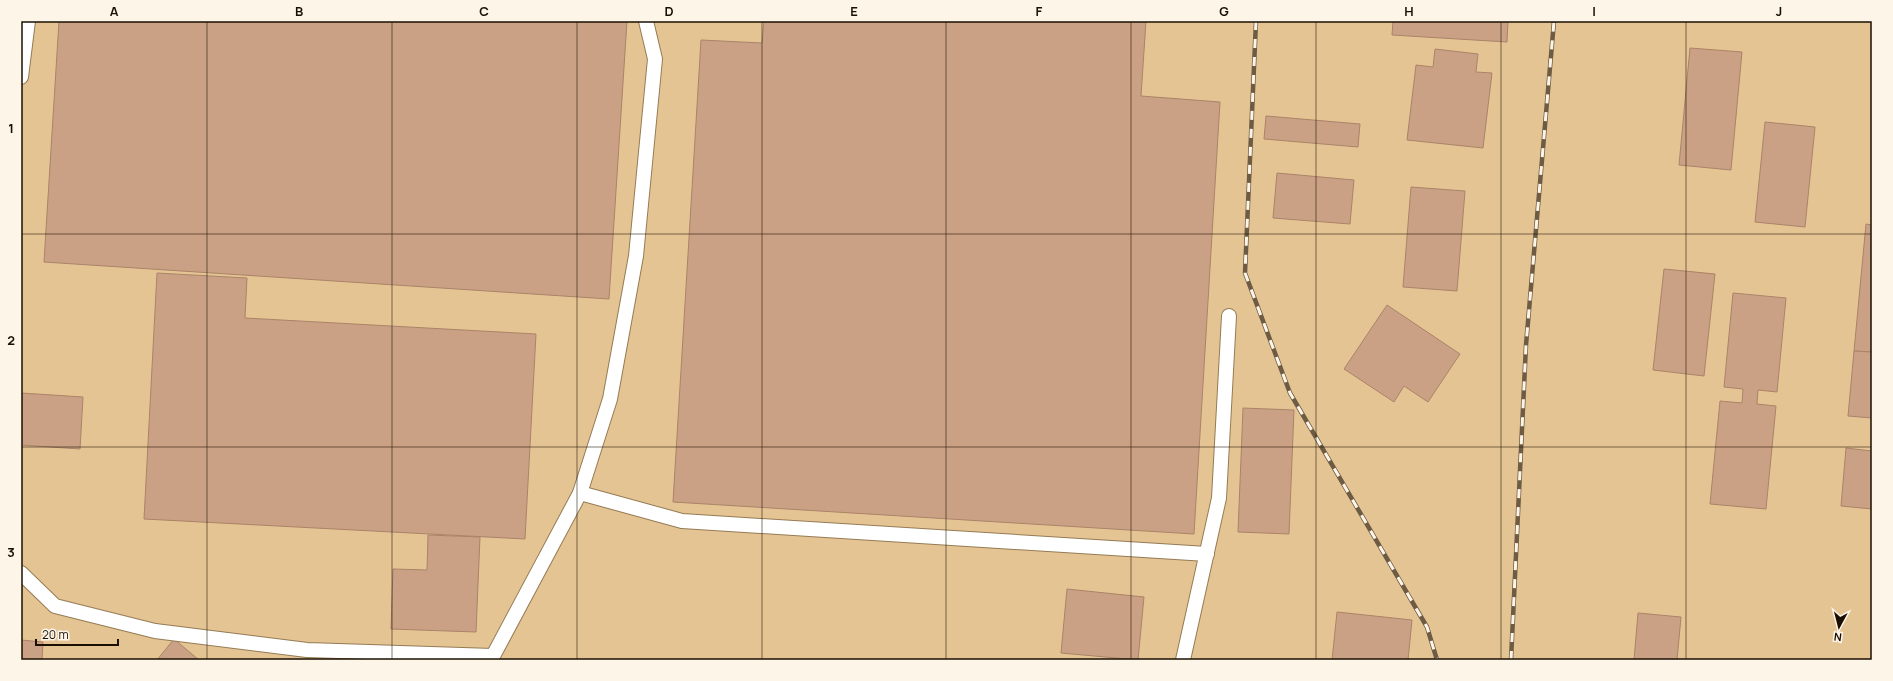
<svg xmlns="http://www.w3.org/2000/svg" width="1893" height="681" viewBox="0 0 1893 681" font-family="Manrope,sans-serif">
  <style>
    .built { fill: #e5c494 }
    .building { fill: #caa184; stroke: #ab8368 }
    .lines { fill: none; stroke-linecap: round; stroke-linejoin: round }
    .lane-casing { stroke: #957b54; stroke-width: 16 }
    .lane { stroke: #fff; stroke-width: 14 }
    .rail-casing { stroke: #6d5b43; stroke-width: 4.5 }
    .rail { stroke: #fef5e9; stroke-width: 3; stroke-dasharray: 9; stroke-linecap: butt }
    .grid { fill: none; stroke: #1a1002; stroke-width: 1; stroke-opacity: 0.55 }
    .neatline { fill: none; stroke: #1a1002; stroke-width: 1.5 }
    .grid-label { font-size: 13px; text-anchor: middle; font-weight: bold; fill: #1a1002 }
  </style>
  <rect width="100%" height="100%" fill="#eed1a8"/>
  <rect class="built" x="21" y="21" width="1851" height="639"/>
  <g class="building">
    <polygon points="59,21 627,21 609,299 44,262"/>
    <polygon points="764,21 1146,21 1141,96 1220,102 1194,534 673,502 701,40 762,43"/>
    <polygon points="1393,21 1508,21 1507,42 1392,35"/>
    <polygon points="1690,48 1742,52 1731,170 1679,165"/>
    <polygon points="1435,49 1478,54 1476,72 1492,73 1483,148 1407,140 1416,65 1433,67"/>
    <polygon points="1266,116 1360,124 1358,147 1264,139"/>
    <polygon points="1765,122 1815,127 1805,227 1755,222"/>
    <polygon points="1277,173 1354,180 1350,224 1273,218"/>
    <polygon points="1411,187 1465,191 1457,291 1403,287"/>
    <polygon points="1866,224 1872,225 1872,352 1854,351"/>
    <polygon points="1664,269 1715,274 1704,376 1653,370"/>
    <polygon points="157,273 247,278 245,318 536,334 525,539 144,519"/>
    <polygon points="1733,293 1786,298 1777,392 1758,390 1757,404 1776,406 1766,509 1710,504 1720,401 1742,403 1743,389 1724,387"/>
    <polygon points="1387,305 1460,354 1428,402 1404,386 1394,402 1344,369"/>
    <polygon points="1854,351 1872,352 1872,418 1848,416"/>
    <polygon points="21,393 83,397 80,449 21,445"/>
    <polygon points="1243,408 1294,410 1289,534 1238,532"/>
    <polygon points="1846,448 1872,451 1872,509 1841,506"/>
    <polygon points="428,535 480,537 476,632 391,629 393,569 427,570"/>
    <polygon points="1067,589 1144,597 1138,660 1061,653"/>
    <polygon points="1337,612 1412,620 1408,660 1332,660"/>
    <polygon points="1638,613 1681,617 1677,660 1634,660"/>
    <polygon points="174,639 199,660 157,660"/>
    <polygon points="21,640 43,642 42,660 21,660"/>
  </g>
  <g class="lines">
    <defs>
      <g id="lane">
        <polyline points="21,77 28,21"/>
        <polyline points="580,493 682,521 1207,554"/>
        <polyline points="21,573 55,606 155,631 307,650 493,656 580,493 610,399 636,256 655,59 646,21"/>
        <polyline points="1183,660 1219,498 1229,316"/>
      </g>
    </defs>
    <use href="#lane" class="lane-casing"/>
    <use href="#lane" class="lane"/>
    <defs>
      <g id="rail">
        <polyline points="1256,21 1245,273 1290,393 1427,627 1437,660"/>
        <polyline points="1511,660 1526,345 1554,21"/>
      </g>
    </defs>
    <use href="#rail" class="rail-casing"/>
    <use href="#rail" class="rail"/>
  </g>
  <path class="grid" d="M 207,21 L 207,660M 392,21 L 392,660M 577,21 L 577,660M 762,21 L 762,660M 946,21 L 946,660M 1131,21 L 1131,660M 1316,21 L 1316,660M 1501,21 L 1501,660M 1686,21 L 1686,660M 21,234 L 1872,234M 21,447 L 1872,447"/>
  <rect width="1893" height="681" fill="none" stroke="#fef5e9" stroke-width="44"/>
  <g transform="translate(1839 627) rotate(187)" stroke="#fef5e9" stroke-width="3" paint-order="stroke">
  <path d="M0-3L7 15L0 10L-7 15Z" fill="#1a1002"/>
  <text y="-6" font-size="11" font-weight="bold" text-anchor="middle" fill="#1a1002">N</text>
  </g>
  <path d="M36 639v6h82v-6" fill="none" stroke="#1a1002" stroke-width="2"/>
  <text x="42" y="639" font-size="12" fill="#1a1002" stroke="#fef5e9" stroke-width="3" paint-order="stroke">20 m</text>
  <rect x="22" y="22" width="1849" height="637" class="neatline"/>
  <g class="grid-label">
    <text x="114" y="16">A</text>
    <text x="299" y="16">B</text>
    <text x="484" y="16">C</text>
    <text x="669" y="16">D</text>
    <text x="854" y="16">E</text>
    <text x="1039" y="16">F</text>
    <text x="1224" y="16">G</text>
    <text x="1409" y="16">H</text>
    <text x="1594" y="16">I</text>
    <text x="1779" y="16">J</text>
    <text x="11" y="133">1</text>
    <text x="11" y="345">2</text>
    <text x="11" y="557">3</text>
  </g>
</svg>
